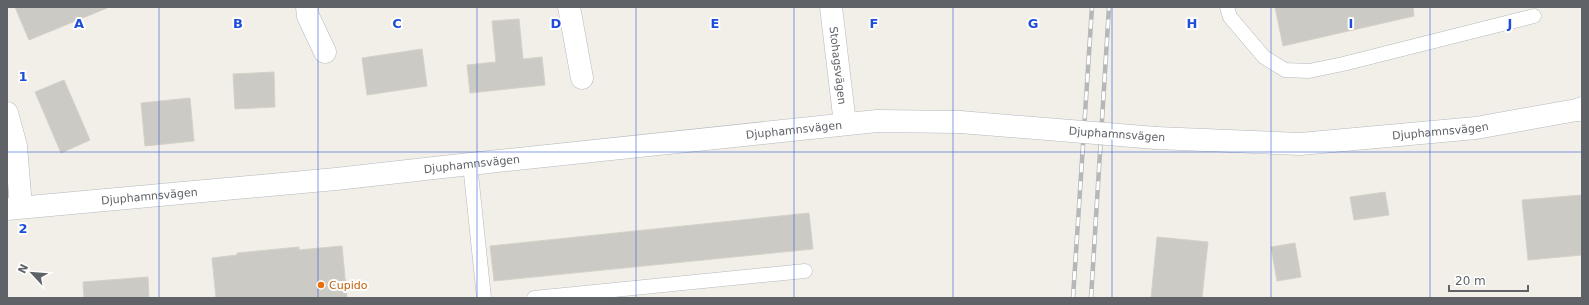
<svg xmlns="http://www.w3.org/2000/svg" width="1589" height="305" viewBox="0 0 1589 305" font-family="'DejaVu Sans',sans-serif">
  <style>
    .building { fill: #cccac5; stroke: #d6d1c6 }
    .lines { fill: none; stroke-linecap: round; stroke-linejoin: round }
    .service-casing { stroke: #b5b8bc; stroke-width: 15 }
    .minor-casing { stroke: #b5b8bc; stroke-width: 23 }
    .tertiary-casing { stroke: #b5b8bc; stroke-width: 23 }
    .secondary-casing { stroke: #b6babf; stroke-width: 23 }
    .service { stroke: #fff; stroke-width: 14 }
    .minor { stroke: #fff; stroke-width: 22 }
    .tertiary { stroke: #fff; stroke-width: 22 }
    .secondary { stroke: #fff; stroke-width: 22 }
    .rail-casing { stroke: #b6b7b8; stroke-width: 4.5 }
    .rail { stroke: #fff; stroke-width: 3; stroke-dasharray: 9; stroke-linecap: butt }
    .tertiary-bridge-casing { stroke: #b5b8bc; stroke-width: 23; stroke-linecap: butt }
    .tertiary-bridge { stroke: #fff; stroke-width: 22 }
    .grid { fill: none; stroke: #1d4ed8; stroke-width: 1; stroke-opacity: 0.55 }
    .food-dot { fill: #e8710a; stroke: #fff; stroke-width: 1.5 }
    .labels { text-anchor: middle; stroke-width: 4; stroke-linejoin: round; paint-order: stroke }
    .street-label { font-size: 11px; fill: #5f6368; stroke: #fff }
    .food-label { font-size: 11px; fill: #c56008; stroke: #fff; text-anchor: start }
    .grid-label { font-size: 13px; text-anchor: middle; font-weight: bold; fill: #1d4ed8; stroke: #fff; stroke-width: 4; stroke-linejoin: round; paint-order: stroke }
  </style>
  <rect width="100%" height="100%" fill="#f1efe8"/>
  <g class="building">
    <polygon points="15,7 107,7 107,8 29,40"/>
    <polygon points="1275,7 1413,7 1414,16 1283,46"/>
    <polygon points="519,19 523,59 542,57 545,85 470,93 467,65 496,62 492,21"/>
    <polygon points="422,49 427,86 367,95 362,58"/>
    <polygon points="274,72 275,107 235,109 233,74"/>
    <polygon points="64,80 90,140 61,153 35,92"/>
    <polygon points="190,98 194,141 145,146 141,103"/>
    <polygon points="1385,192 1389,215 1354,220 1350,197"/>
    <polygon points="1582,195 1582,255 1528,260 1522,200"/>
    <polygon points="809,213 813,249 494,281 490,246"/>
    <polygon points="1157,237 1208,242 1202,298 1151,298"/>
    <polygon points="1295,243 1301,277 1277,281 1271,247"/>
    <polygon points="342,246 347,298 216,298 212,258 237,255 237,253 299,247 299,250"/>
    <polygon points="148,277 149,298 84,298 83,282"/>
  </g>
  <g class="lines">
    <defs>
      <g id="service">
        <polyline points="1227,7 1230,17 1264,57 1285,70 1309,71 1343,64 1534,16"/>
        <polyline points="470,164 484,298"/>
        <polyline points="534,298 805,271"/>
      </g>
      <g id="minor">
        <polyline points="307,7 308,16 325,52"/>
        <polyline points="569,7 582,78"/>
        <path id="s1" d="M 831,7 L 845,124"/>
        <polyline points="7,113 16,146 21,207"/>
      </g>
      <g id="tertiary">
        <path id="s2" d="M 1156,138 L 1300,144 L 1476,128 L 1582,109"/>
        <path id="s3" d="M 7,209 L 336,179 L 470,164 L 877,121 L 960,122"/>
      </g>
      <polyline id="secondary" points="1579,110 1582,108"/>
    </defs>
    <use href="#service" class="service-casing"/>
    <use href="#minor" class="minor-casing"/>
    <use href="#tertiary" class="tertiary-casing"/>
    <use href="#secondary" class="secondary-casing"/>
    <use href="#service" class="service"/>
    <use href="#minor" class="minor"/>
    <use href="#tertiary" class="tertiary"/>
    <use href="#secondary" class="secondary"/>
    <defs>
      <g id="rail">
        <polyline points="1073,298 1092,7"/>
        <polyline points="1091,298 1109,7"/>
      </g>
    </defs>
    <use href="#rail" class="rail-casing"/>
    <use href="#rail" class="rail"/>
    <defs>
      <polyline id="tertiary-bridge" points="960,122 1156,138"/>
    </defs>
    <use href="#tertiary-bridge" class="tertiary-bridge-casing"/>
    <use href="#tertiary-bridge" class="tertiary-bridge"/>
  </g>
  <path class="grid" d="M 159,7 L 159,298M 318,7 L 318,298M 477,7 L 477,298M 636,7 L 636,298M 794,7 L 794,298M 953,7 L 953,298M 1112,7 L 1112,298M 1271,7 L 1271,298M 1430,7 L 1430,298M 7,152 L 1582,152"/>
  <circle class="food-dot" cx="321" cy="285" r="4"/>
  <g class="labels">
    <g class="street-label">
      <text dy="4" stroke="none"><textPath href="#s1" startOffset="59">Stohagsvägen</textPath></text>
      <text dy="4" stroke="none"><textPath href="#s3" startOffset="791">Djuphamnsvägen</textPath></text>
      <text dy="4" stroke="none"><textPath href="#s2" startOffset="285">Djuphamnsvägen</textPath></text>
      <text transform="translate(1117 134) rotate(4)" y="4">Djuphamnsvägen</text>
      <text dy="4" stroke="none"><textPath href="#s3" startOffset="467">Djuphamnsvägen</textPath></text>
      <text dy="4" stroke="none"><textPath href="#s3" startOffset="143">Djuphamnsvägen</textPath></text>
    </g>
    <g class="food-label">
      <text x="329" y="289">Cupido</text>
    </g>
  </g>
  <g class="grid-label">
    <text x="79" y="28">A</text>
    <text x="238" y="28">B</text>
    <text x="397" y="28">C</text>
    <text x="556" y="28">D</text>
    <text x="715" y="28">E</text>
    <text x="874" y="28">F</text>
    <text x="1033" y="28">G</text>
    <text x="1192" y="28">H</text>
    <text x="1351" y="28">I</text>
    <text x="1510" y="28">J</text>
    <text x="23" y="81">1</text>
    <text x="23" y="233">2</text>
  </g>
  <rect width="1589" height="305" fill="none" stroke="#5f6368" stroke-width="16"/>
  <g transform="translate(32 273) rotate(296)" stroke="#ffffff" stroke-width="3" paint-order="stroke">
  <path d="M0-3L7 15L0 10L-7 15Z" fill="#5f6368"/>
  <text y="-6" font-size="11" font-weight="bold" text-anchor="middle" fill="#5f6368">N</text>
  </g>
  <path d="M1449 285v6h79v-6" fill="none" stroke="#5f6368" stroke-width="2"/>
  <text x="1455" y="285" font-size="12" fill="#5f6368" stroke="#ffffff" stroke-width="3" paint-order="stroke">20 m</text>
</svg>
